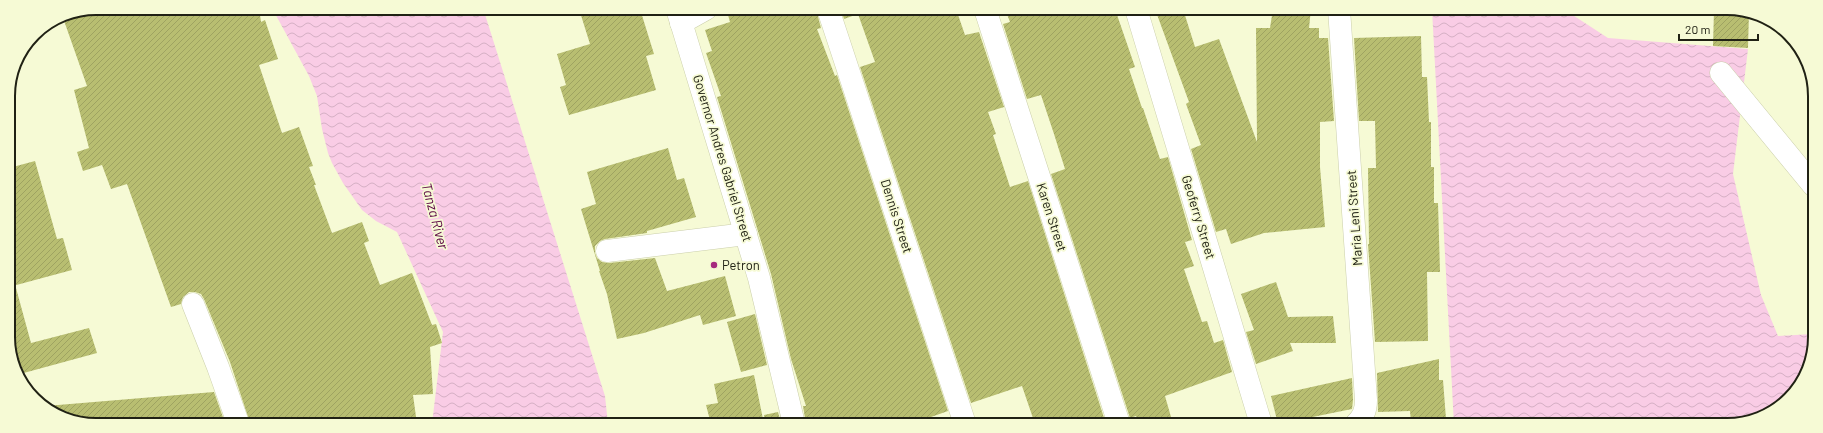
<svg xmlns="http://www.w3.org/2000/svg" width="1823" height="433" viewBox="0 0 1823 433" font-family="Barlow,sans-serif">
  <style>
    .water { fill: url(#water-waves) }
    .building { fill: url(#building-hatch) }
    .lines { fill: none; stroke-linecap: round; stroke-linejoin: round }
    .minor-casing { stroke: #cbcfab; stroke-width: 23 }
    .minor { stroke: #fff; stroke-width: 22 }
    .poi-dot { fill: #a62a7e; stroke: #f6fad5; stroke-width: 1.5 }
    .labels { text-anchor: middle; stroke-width: 3.5; stroke-linejoin: round; paint-order: stroke }
    .street-label { font-size: 13px; fill: #202114; stroke: #f6fad5 }
    .poi-label { font-size: 13px; fill: #202114; stroke: #f6fad5; text-anchor: start }
    .water-label { font-size: 14px; font-style: italic; fill: #5b0542; stroke: #f6fad5 }
    .rim { fill: none; stroke: #202114; stroke-width: 2 }
  </style>
  <defs>
    <pattern id="water-waves" width="16" height="10" patternUnits="userSpaceOnUse"><rect width="16" height="10" fill="#f9cce5"/><path d="M0 5q4-4 8 0t8 0" fill="none" stroke="#d5afc4"/></pattern>
    <pattern id="building-hatch" width="6" height="6" patternUnits="userSpaceOnUse"><rect width="6" height="6" fill="#b8be71"/><path d="M-1 1l2-2M0 6l6-6M5 7l2-2" fill="none" stroke="#9ea361"/></pattern>
  </defs>
  <rect width="100%" height="100%" fill="#f6fad5"/>
  <g class="water">
    <polygon points="272,8 483,8 605,396 608,424 432,424 443,332 397,232 376,221 362,210 343,183 332,163 328,153 322,129 317,96 309,76"/>
    <polygon points="1432,9 1565,10 1608,38 1748,49 1733,174 1761,295 1778,336 1813,334 1813,355 1785,403 1733,425 1454,425"/>
  </g>
  <g class="building">
    <polygon points="96,8 259,8 261,22 265,20 278,59 259,65 282,133 299,127 313,166 309,167 316,185 314,185 332,233 362,222 369,241 364,243 380,285 412,273 432,325 436,324 442,343 430,347 433,394 413,395 417,424 373,424 372,417 327,424 250,423 230,362 204,299 201,294 195,292 189,292 183,297 181,304 171,307 127,184 111,189 102,165 83,171 77,152 89,148 74,90 87,86 62,15"/>
    <polygon points="579,9 640,9 654,54 646,56 656,90 569,115 560,87 566,85 557,54 590,44"/>
    <polygon points="746,9 816,9 821,28 817,29 835,76 837,75 948,411 931,417 934,424 806,424 803,406 806,406 791,359 771,274 717,97 721,96 706,53 712,51 705,30 730,22 728,15"/>
    <polygon points="841,9 956,9 965,35 979,32 1004,107 988,112 996,134 993,135 1010,187 1028,181 1106,424 1035,424 1022,386 971,403 860,67 875,62 858,14 844,19"/>
    <polygon points="1005,9 1115,9 1135,67 1129,69 1142,108 1143,108 1160,159 1168,157 1192,240 1185,242 1194,266 1184,269 1202,322 1207,321 1214,343 1223,340 1232,372 1165,396 1173,424 1139,424 1136,416 1130,418 1051,174 1065,169 1054,134 1041,95 1027,99 1003,24 1010,22"/>
    <polygon points="1155,9 1183,9 1195,47 1219,39 1257,142 1256,28 1270,28 1273,9 1311,9 1309,28 1319,28 1319,38 1328,38 1334,121 1320,122 1320,167 1325,227 1264,233 1231,244 1226,229 1216,232 1191,149 1201,145 1186,104 1189,102"/>
    <polygon points="1714,10 1745,10 1749,12 1748,48 1713,46"/>
    <polygon points="1421,36 1422,77 1427,77 1429,122 1431,122 1431,167 1434,167 1434,203 1438,203 1440,272 1427,272 1428,341 1375,342 1368,244 1369,244 1368,168 1376,168 1375,121 1359,121 1354,38"/>
    <polygon points="668,148 677,180 684,178 696,217 647,231 647,233 605,239 600,241 595,246 595,253 597,258 602,262 609,263 655,258 667,291 725,276 736,316 703,325 700,315 644,333 617,339 607,294 599,271 600,271 581,209 596,204 587,172"/>
    <polygon points="35,161 57,239 63,238 72,270 9,287 9,168"/>
    <polygon points="1276,282 1288,317 1333,316 1336,343 1290,343 1293,351 1256,364 1246,332 1254,330 1241,294"/>
    <polygon points="16,288 31,343 89,328 97,353 20,374 10,355 9,289"/>
    <polygon points="755,314 767,365 741,372 727,322"/>
    <polygon points="1439,359 1439,380 1443,380 1446,419 1411,422 1410,411 1378,412 1377,373"/>
    <polygon points="754,375 764,424 711,424 706,405 718,403 714,384"/>
    <polygon points="1352,378 1353,400 1352,409 1278,424 1271,396"/>
    <polygon points="214,392 225,423 173,423 172,420 133,423 78,423 46,406"/>
    <polygon points="778,412 781,424 765,424 764,415"/>
  </g>
  <g class="lines">
    <defs>
      <g id="minor">
        <polyline points="677,9 759,278 794,424"/>
        <polyline points="828,9 965,424"/>
        <polyline points="985,9 1119,424"/>
        <polyline points="1136,9 1261,424"/>
        <path d="M 1339,9 L 1366,400 C 1366,411 1363,417 1356,424"/>
        <polyline points="681,23 706,9"/>
        <polyline points="1721,73 1813,185"/>
        <polyline points="607,251 746,234"/>
        <polyline points="193,304 218,367 238,423"/>
      </g>
    </defs>
    <use href="#minor" class="minor-casing"/>
    <use href="#minor" class="minor"/>
  </g>
  <circle class="poi-dot" cx="714" cy="265" r="4"/>
  <g class="labels">
    <g class="street-label">
      <text transform="translate(723 158) rotate(73)" y="5">Governor Andres Gabriel Street</text>
      <text transform="translate(897 216) rotate(72)" y="5">Dennis Street</text>
      <text transform="translate(1052 217) rotate(72)" y="5">Karen Street</text>
      <text transform="translate(1199 217) rotate(73)" y="5">Geoferry Street</text>
      <text transform="translate(1354 218) rotate(-94)" y="5">Maria Leni Street</text>
    </g>
    <g class="poi-label">
      <text x="722" y="270">Petron</text>
    </g>
    <g class="water-label">
      <text transform="translate(435 216) rotate(75)" y="5">Tanza River</text>
    </g>
  </g>
  <path d="M0 0H1823V433H0ZM96 15H1727A81 81 0 0 1 1808 96V337A81 81 0 0 1 1727 418H96A81 81 0 0 1 15 337V96A81 81 0 0 1 96 15Z" fill="#f6fad5" fill-rule="evenodd"/>
  <path class="rim" d="M96 15H1727A81 81 0 0 1 1808 96V337A81 81 0 0 1 1727 418H96A81 81 0 0 1 15 337V96A81 81 0 0 1 96 15Z"/>
  <path d="M1679 34v6h79v-6" fill="none" stroke="#202114" stroke-width="2"/>
  <text x="1685" y="34" font-size="12" fill="#202114" stroke="#f6fad5" stroke-width="3" paint-order="stroke">20 m</text>
</svg>
